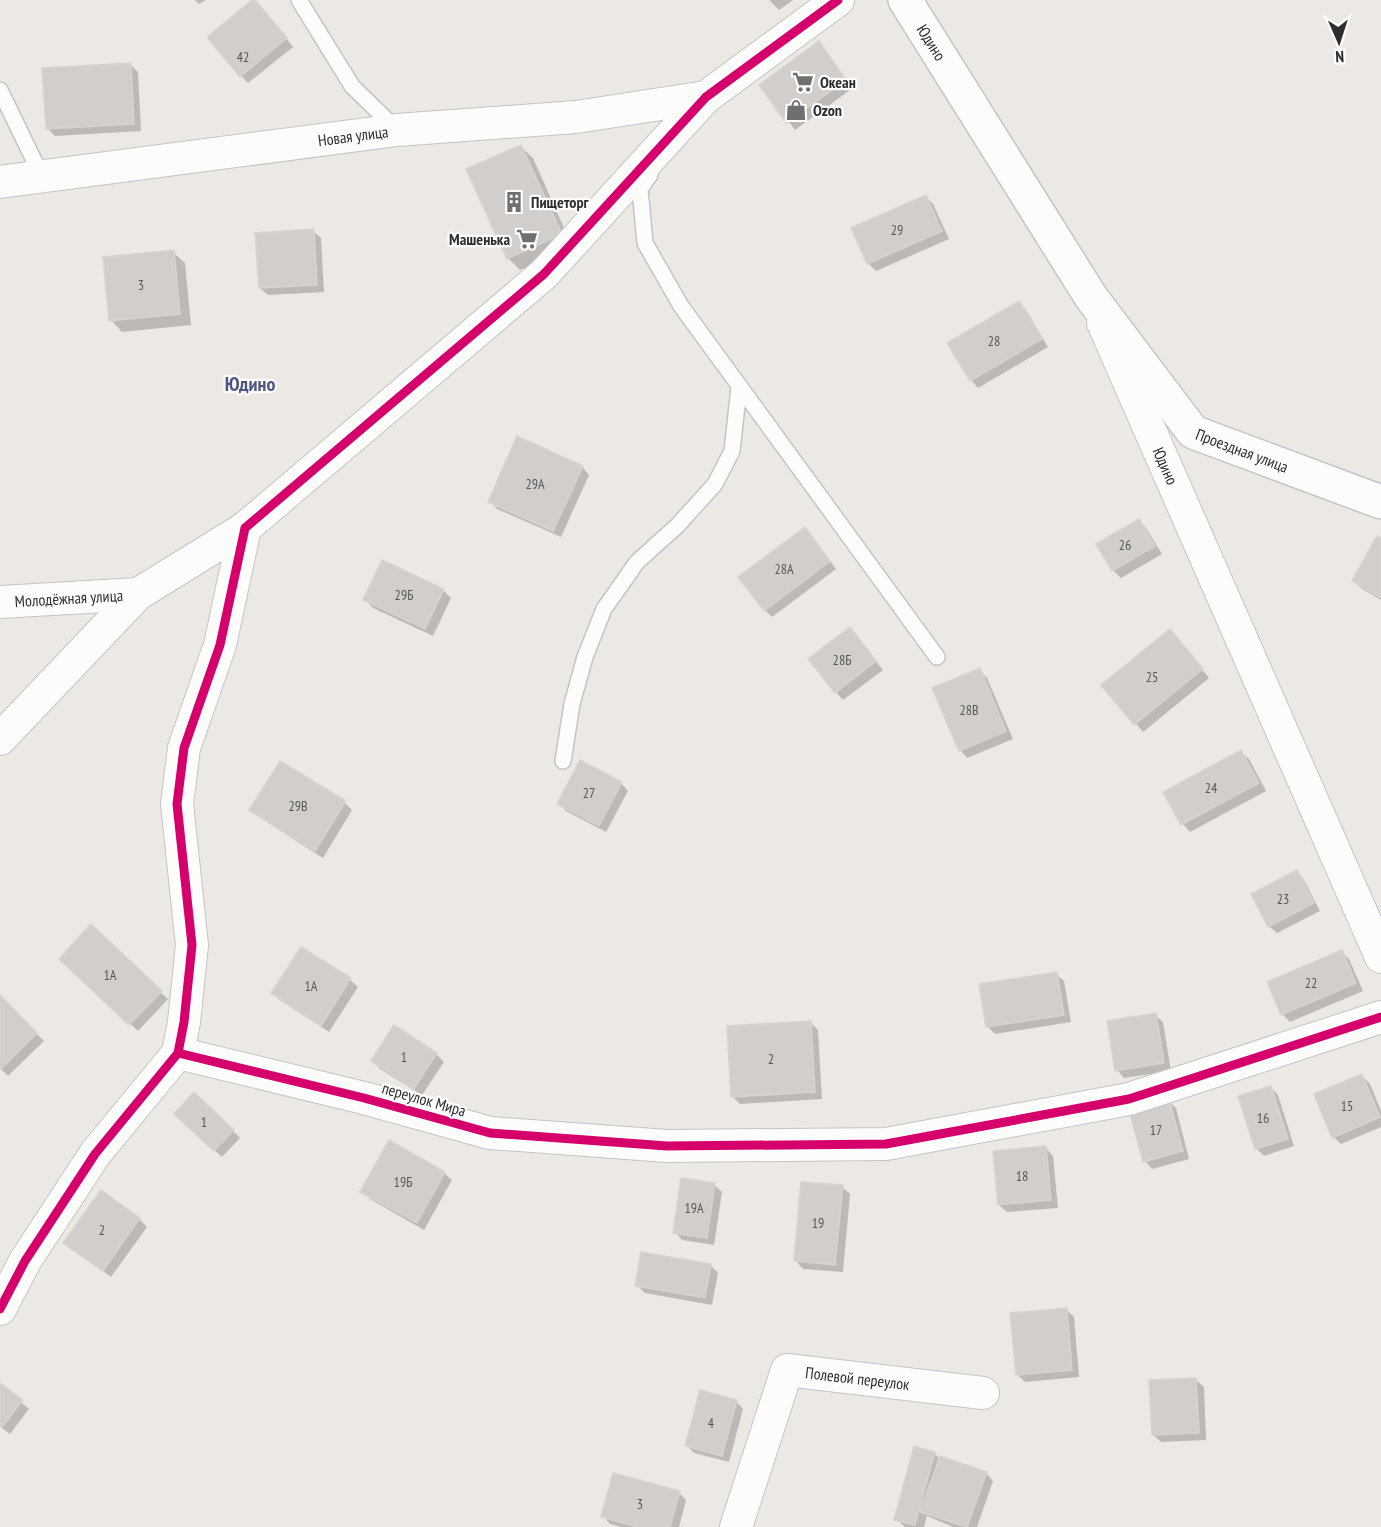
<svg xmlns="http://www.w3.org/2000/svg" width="1381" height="1527" viewBox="0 0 1381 1527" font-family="'PT Sans Narrow',sans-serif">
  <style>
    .shadow { fill: #0003 }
    .building { fill: #d1cecb; stroke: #d7d4d0; stroke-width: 1.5 }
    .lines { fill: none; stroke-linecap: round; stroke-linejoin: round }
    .service-casing { stroke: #c5c4c5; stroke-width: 18 }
    .minor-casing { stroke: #c5c4c5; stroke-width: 34 }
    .tertiary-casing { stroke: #c5c4c5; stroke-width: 36 }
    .service { stroke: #fcfcfb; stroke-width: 15 }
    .minor { stroke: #fcfcfb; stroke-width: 32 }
    .tertiary { stroke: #fcfcfb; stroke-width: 33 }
    .cycleway-casing { stroke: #fff; stroke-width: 13 }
    .cycleway { stroke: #d6006c; stroke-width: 9 }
    .labels { text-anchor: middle; stroke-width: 4.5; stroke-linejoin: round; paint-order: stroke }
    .number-label { font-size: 14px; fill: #585857 }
    .street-label { font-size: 16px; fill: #2e2e2e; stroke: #fff }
    .poi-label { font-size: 16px; font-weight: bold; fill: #2e2e2e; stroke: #fff; text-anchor: start }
    .quarter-label { font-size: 20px; font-weight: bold; fill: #4d5680; stroke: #fff }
  </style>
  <rect width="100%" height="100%" fill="#ece8e4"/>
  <g class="shadow">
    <polygon points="195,0 206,0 199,4"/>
    <polygon points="769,0 793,0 779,10"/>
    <polygon points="262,8 293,47 248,83 241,76"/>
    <polygon points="819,43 853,88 795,130 761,85"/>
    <polygon points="130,64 138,72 141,131 55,136 47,128"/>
    <polygon points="521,147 533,158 572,246 520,270 508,258"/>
    <polygon points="926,197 933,204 949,239 876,271 869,264 853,229"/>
    <polygon points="313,231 321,238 324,292 268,295 260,288"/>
    <polygon points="173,252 185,263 191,325 122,332 111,320"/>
    <polygon points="1019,302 1026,310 1048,347 978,388 971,380"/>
    <polygon points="582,467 589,475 561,537 497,509 490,501"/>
    <polygon points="1139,521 1146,528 1162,554 1121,578 1113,570"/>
    <polygon points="812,536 836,569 772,617 765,610"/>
    <polygon points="1381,540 1381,600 1361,588 1353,581"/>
    <polygon points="443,590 451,598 433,636 373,608 365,600"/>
    <polygon points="850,629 883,670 843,700 836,692"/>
    <polygon points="1177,638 1209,678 1143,732 1103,685"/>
    <polygon points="979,670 987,678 1013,739 967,758 960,750"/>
    <polygon points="1241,752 1249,759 1266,791 1190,832 1183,824 1165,793"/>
    <polygon points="621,783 628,791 606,832 566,811 559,803"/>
    <polygon points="345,803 352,810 323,858 259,817 251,810"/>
    <polygon points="1297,872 1304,880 1320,911 1277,933 1269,926"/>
    <polygon points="91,927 168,999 138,1031 61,959"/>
    <polygon points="302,949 350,980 358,987 329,1032 281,1001 273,993"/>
    <polygon points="1342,952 1349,959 1363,991 1290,1022 1282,1014"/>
    <polygon points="1056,974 1064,981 1071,1022 995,1034 987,1026"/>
    <polygon points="0,997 44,1041 8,1076 0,1068"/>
    <polygon points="1155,1015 1163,1022 1171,1071 1124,1078 1117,1070"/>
    <polygon points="810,1022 818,1030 822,1099 740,1104 733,1097"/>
    <polygon points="436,1054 444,1062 422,1095 380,1069 373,1061"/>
    <polygon points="1362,1076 1370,1084 1381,1111 1381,1127 1341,1144 1333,1137"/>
    <polygon points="1271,1088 1278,1095 1294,1146 1264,1156 1256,1148"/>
    <polygon points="1168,1101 1176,1108 1189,1159 1152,1169 1145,1161"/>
    <polygon points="183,1121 233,1131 240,1138 222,1157"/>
    <polygon points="1046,1148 1053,1156 1058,1208 1007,1212 999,1205"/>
    <polygon points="444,1173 452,1180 424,1230 370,1199 362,1192"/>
    <polygon points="714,1185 722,1192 714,1245 682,1240 675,1232"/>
    <polygon points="842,1187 850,1194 843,1272 803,1269 796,1261"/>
    <polygon points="101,1192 139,1219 147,1227 111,1277 65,1243"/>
    <polygon points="710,1265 718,1273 712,1305 645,1293 637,1285"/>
    <polygon points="1066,1309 1074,1317 1079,1377 1025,1382 1017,1374"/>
    <polygon points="1196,1380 1204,1387 1206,1440 1161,1442 1153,1435"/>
    <polygon points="0,1385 29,1409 10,1434 0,1426"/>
    <polygon points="736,1401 743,1409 729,1462 694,1453 687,1446"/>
    <polygon points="934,1453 940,1459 986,1473 993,1481 977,1527 953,1527 927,1516 924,1527 905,1527 896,1519"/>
    <polygon points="679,1493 686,1500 679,1527 621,1527 610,1524 603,1516"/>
  </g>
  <g class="building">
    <polygon points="252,0 255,0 287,38 240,77 207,37"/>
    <polygon points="819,41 846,80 786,123 759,85"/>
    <polygon points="131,63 134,124 46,129 42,68"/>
    <polygon points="521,145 562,234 507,259 466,169"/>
    <polygon points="926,195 942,231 867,264 851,228"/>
    <polygon points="314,229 317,285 259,288 255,233"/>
    <polygon points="174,250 180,314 109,321 103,257"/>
    <polygon points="1019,301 1042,339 970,381 947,343"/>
    <polygon points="517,436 583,466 553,531 488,502"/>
    <polygon points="1139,519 1155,546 1112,571 1096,544"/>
    <polygon points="805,527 830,561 764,611 738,577"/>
    <polygon points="1377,536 1381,538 1381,598 1352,581"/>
    <polygon points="382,560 444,589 425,629 363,600"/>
    <polygon points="850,627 876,661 835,693 808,659"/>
    <polygon points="1170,629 1203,669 1134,725 1101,685"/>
    <polygon points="980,668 1006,731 959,751 932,688"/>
    <polygon points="1241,750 1259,783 1181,825 1163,792"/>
    <polygon points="580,760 622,782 599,826 557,804"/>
    <polygon points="280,761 346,801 315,851 249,810"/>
    <polygon points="1297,870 1314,903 1268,927 1251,894"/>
    <polygon points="91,924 162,991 129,1025 59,959"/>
    <polygon points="301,947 351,978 321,1026 271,993"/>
    <polygon points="1342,950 1356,983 1281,1015 1267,982"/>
    <polygon points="1057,972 1064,1015 986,1027 979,984"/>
    <polygon points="0,995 37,1033 0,1070"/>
    <polygon points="1156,1013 1164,1063 1115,1071 1107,1021"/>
    <polygon points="811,1021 815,1092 731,1097 727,1026"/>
    <polygon points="394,1025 437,1053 414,1089 371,1061"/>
    <polygon points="1362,1074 1380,1117 1332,1138 1314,1094"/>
    <polygon points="1271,1086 1288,1139 1255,1149 1238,1096"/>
    <polygon points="194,1092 234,1130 214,1151 174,1114"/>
    <polygon points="1169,1099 1183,1151 1143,1162 1129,1109"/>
    <polygon points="389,1140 445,1172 417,1223 360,1192"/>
    <polygon points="1046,1146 1051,1200 998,1205 993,1151"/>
    <polygon points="681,1178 715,1183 707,1238 673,1233"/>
    <polygon points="801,1182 843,1185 835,1265 794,1261"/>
    <polygon points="101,1190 140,1218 103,1271 63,1243"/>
    <polygon points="641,1252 711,1264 705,1298 635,1286"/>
    <polygon points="1067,1308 1072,1370 1016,1375 1010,1313"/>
    <polygon points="1196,1378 1199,1433 1152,1435 1149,1380"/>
    <polygon points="0,1383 23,1400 2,1427 0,1426"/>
    <polygon points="700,1390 737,1400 722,1456 685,1446"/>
    <polygon points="914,1446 935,1452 915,1525 894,1520"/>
    <polygon points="940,1456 987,1472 967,1527 920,1512"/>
    <polygon points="613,1473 680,1491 670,1527 638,1527 601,1517"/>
  </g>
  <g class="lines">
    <defs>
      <g id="service">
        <polyline points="299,0 352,86 397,130"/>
        <polyline points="0,90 42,177"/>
        <polyline points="650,175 640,189 645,243 681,306 937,657"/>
        <polyline points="563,761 572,704 585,657 604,609 637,562 677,526 715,484 732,451 739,387"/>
      </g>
      <g id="minor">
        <path id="s1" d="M 0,182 L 397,130 L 576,117 L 706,97"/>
        <path id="s2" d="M 1103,323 L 1381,957"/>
        <path id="s3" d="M 0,602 L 138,594"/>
        <polyline points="0,739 138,594 245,528"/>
        <polyline points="178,1053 364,1098 490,1133 667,1146 886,1144 1129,1099 1381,1017"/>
        <polyline points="0,1309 25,1261 95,1154 178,1053 184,1022 192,945 177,804 184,748 220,645 245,528 544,274 706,97 838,0"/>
        <path id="s4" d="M 736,1527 L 787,1370 L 983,1393"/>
      </g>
      <g id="tertiary">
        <path id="s5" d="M 905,0 L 1091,297 L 1193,432 L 1381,502"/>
      </g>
    </defs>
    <use href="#service" class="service-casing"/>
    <use href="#minor" class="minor-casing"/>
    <use href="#tertiary" class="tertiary-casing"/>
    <use href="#service" class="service"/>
    <use href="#minor" class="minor"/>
    <use href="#tertiary" class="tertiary"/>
    <defs>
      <g id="cycleway">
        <polyline points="178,1053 364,1098 490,1133 667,1146 886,1144 1129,1099 1381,1017"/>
        <polyline points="0,1309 25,1261 95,1154 178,1053 184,1022 192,945 177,804 184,748 220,645 245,528 544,274 706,97 838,0"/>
      </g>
    </defs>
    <use href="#cycleway" class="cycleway-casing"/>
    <use href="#cycleway" class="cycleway"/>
  </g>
  <defs>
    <symbol id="supermarket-bare" viewBox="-9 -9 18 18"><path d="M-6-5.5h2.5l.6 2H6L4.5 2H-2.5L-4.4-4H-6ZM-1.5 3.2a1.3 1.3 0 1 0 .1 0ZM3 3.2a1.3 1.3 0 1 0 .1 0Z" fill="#706f6e" stroke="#fff" stroke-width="2.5" paint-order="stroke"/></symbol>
    <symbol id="shop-bare" viewBox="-9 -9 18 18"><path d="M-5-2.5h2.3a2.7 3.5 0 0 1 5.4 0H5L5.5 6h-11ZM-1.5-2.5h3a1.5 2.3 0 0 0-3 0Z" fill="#706f6e" stroke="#fff" stroke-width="2.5" paint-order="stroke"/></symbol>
    <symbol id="building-bare" viewBox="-9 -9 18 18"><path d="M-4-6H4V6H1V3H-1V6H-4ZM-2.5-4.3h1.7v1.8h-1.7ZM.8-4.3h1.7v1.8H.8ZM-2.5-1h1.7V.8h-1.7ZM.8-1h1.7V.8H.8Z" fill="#706f6e" stroke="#fff" stroke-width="2.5" paint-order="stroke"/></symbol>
  </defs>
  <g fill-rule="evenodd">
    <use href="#supermarket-bare" x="788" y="67" width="30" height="30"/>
    <use href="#shop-bare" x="781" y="95" width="30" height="30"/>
    <use href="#building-bare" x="499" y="187" width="30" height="30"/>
    <use href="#supermarket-bare" x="512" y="224" width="30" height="30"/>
  </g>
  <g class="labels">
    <g class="number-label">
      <text x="243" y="62">42</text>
      <text x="897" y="235">29</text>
      <text x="141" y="290">3</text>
      <text x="994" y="346">28</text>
      <text x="535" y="489">29А</text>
      <text x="1125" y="550">26</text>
      <text x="784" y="574">28А</text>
      <text x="404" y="600">29Б</text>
      <text x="842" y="665">28Б</text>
      <text x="1152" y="682">25</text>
      <text x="969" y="715">28В</text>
      <text x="1211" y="793">24</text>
      <text x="589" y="798">27</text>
      <text x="298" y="811">29В</text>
      <text x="1283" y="904">23</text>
      <text x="110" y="980">1А</text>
      <text x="1311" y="988">22</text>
      <text x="311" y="991">1А</text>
      <text x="404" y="1062">1</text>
      <text x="771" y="1064">2</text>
      <text x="1347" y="1111">15</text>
      <text x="1263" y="1123">16</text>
      <text x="204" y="1127">1</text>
      <text x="1156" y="1135">17</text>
      <text x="1022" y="1181">18</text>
      <text x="403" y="1187">19Б</text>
      <text x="694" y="1213">19А</text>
      <text x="818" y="1228">19</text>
      <text x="102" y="1235">2</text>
      <text x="711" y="1428">4</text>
      <text x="640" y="1509">3</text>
    </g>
    <g class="street-label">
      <text dy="6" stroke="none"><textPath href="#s5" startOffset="50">Юдино</textPath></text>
      <text dy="6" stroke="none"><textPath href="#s1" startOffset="356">Новая улица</textPath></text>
      <text dy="6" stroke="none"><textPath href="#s5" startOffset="572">Проездная улица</textPath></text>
      <text dy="6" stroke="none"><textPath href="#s2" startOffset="156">Юдино</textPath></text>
      <text dy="6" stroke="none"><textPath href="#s3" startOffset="69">Молодёжная улица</textPath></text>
      <text transform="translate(424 1099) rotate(16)" y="6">переулок Мира</text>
      <text dy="6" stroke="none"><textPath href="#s4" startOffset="236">Полевой переулок</textPath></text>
    </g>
    <g class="poi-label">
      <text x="820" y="88">Океан</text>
      <text x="813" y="116">Ozon</text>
      <text x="531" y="208">Пищеторг</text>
      <text x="510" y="245" text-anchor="end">Машенька</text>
    </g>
    <g class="quarter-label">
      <text x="250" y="391">Юдино</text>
    </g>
  </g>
  <g transform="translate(1339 42) rotate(177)" stroke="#ffffff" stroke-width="4.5" paint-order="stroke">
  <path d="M0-4.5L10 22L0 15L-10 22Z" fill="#2e2e2e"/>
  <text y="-9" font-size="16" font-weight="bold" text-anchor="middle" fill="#2e2e2e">N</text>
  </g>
</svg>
